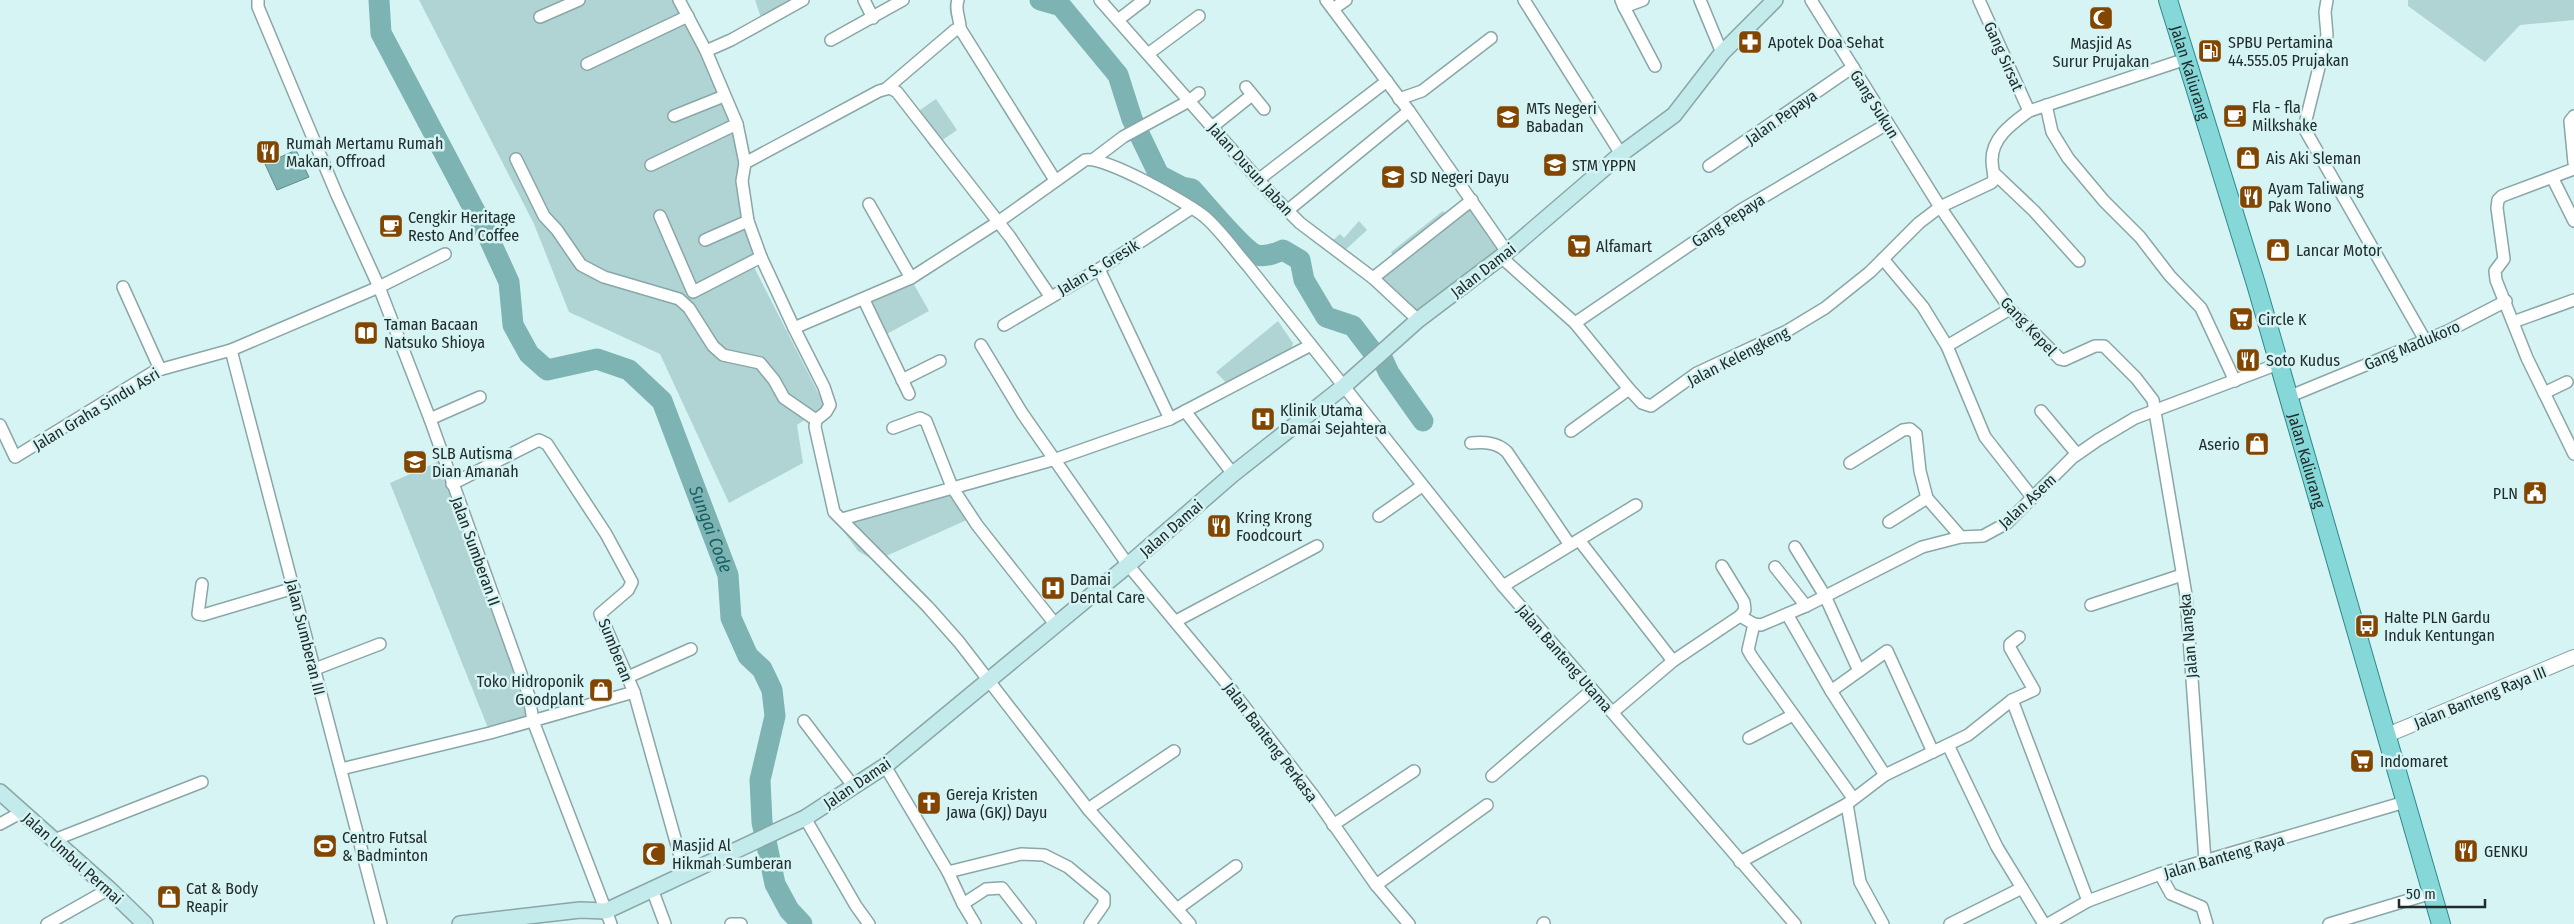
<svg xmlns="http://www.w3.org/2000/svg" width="2574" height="924" viewBox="0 0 2574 924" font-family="'Fira Sans Condensed',sans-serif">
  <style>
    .green { fill: #b0d4d4 }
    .water { fill: #7db3b3; stroke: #618a8a }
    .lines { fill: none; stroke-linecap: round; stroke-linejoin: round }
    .river { stroke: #7db3b3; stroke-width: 21 }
    .minor-casing { stroke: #8aa6a6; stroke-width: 14 }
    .tertiary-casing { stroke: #8aa6a6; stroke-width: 16 }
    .secondary-casing { stroke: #8aa6a6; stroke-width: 18 }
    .primary-casing { stroke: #2e898b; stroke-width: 20 }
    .minor { stroke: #fff; stroke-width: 11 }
    .tertiary { stroke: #fff; stroke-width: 14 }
    .secondary { stroke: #c3ebec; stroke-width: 15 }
    .primary { stroke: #86d7d8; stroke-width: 18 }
    .labels { text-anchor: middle; stroke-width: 5; stroke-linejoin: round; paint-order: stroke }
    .poi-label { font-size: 16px; fill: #202b2b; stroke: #d6f4f4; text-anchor: start }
    .street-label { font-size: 16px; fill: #202b2b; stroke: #d6f4f4 }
    .water-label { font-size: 18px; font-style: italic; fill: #176162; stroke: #d6f4f4 }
  </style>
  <rect width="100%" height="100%" fill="#d6f4f4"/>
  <g class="green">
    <polygon points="419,0 680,0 723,96 732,131 745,163 742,182 755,269 825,406 797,425 803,463 729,503 660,354 569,312 534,224"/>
    <polygon points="755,0 802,0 762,21"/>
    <polygon points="2408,0 2574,0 2574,20 2520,25 2485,62 2408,6"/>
    <polygon points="936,99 957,130 931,148 910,117"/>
    <polygon points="1473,201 1505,252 1416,318 1374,278"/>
    <polygon points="1443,211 1449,217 1395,259 1391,252"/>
    <polygon points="1359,221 1367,230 1343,252 1331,242 1340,234 1344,238"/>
    <polygon points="912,281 929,311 885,335 866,301"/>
    <polygon points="1278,321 1293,343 1290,355 1230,387 1216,372"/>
    <polygon points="444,459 533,721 490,733 390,483"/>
    <polygon points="946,488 969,519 875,561 858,551 834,518 903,509"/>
  </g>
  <polygon class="water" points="296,150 309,177 277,190 265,164"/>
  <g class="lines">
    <g class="river">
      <path id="s1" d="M 379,0 L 381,33 L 487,234 L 509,282 L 513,325 L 529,354 L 547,370 L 597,359 L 629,370 L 662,401 L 728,575 L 731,618 L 748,656 L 762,669 L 772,690 L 775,716 L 760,780 L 762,822 L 775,884 L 789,910 L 802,924"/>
      <path d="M 1040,0 L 1061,6 L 1118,75 L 1132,119 L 1159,175 L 1182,187 L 1192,189 C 1203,201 1244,251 1257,255 C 1266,257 1274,254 1283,250 L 1300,260 L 1304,280 L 1326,317 L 1353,326 L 1372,351"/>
      <polyline points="1383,360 1389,373 1423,421"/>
    </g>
    <defs>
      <g id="minor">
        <polyline points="258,0 258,7 337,195 379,287 430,419 529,696 533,721 611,924"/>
        <path d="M 679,0 L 706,51 L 737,124 L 745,163 L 742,181 L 748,221 L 761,257 L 794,328 L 911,278 L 998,222 L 1085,160 C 1104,155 1188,203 1205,217 C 1221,231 1234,250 1248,266 L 1503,586 L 1795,924"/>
        <polyline points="864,0 873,18"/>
        <path d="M 958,0 C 954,11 961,19 960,30"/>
        <polyline points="1100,0 1272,195 1300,223 1373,278 1418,320"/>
        <polyline points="1326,0 1409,111 1507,252"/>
        <polyline points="1524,0 1621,154"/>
        <polyline points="1621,0 1624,7 1643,0"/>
        <polyline points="1700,0 1722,53"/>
        <polyline points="1811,0 1940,207 2010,309 2060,359 2064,360 2095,346 2104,346 2136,378 2153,400 2186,595 2205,861"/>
        <polyline points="1979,0 2029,111"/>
        <polyline points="2327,0 2325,12 2327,35 2304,128 2425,340"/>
        <polyline points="1624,7 1655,66"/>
        <polyline points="1333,9 1346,0"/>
        <polyline points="540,17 579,0"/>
        <polyline points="1118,20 1144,0"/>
        <polyline points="831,40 903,0"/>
        <polyline points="706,51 731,40 803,0"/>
        <polyline points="1148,54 1199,16"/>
        <polyline points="587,64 688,16"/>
        <polyline points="1246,87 1264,109"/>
        <polyline points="887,88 955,30 961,30 1055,180"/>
        <polyline points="1399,99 1422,91 1491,38"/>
        <polyline points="2046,105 2052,132 2068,158 2104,201 2140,237 2170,276 2201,308 2235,381"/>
        <polyline points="674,116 724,96"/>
        <polyline points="2574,116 2570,121 2574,163"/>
        <polyline points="1212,127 1252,95"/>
        <polyline points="516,159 544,216 557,230 581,265 604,277 679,299 689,308 713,346 723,355 760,363 774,380 784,398 816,420"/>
        <polyline points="1094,159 1123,137 1189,101 1199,93"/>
        <polyline points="745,163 879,91 890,88 897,92 1010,237 1050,296"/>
        <polyline points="651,165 737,124"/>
        <polyline points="1709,166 1853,67"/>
        <polyline points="2574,169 2502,196 2498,200 2497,208 2504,259 2495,271 2496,280 2527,358 2574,454"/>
        <polyline points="1994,173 2034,211 2079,261"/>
        <polyline points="2553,179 2574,221"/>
        <polyline points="1258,180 1387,81"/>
        <polyline points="869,204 911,278"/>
        <polyline points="1287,211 1409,111"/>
        <polyline points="660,216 693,292 761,257"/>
        <polyline points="705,240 748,221"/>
        <path d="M 1501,257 L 1575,323 L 1629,389 L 1642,403 L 1651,406 L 1697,373 L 1787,331 L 1825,308 L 1870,272 L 1919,223 L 1940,207 L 1991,183 L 1994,180 C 1994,173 1992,167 1992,160 C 1992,137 2013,123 2029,111 L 2186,59"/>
        <polyline points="1883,259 1923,307 1947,346 1985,437 2032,497"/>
        <polyline points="1099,269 1170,419"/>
        <polyline points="1373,278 1472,200"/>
        <polyline points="123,287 160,369"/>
        <polyline points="864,300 909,394"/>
        <polyline points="2513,322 2574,300"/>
        <polyline points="1575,323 1741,210 1887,124"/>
        <polyline points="1004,325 1099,269 1192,208"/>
        <polyline points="794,328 824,387 830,405 826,412 816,420 815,427 834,512 928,607 959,642 1088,809 1190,924"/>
        <polyline points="981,345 1022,413 1128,565 1227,684 1313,795 1376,885 1409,924"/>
        <polyline points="1947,346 2010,309"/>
        <polyline points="231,350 381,924"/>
        <polyline points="902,380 940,361"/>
        <polyline points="2544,393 2567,382"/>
        <polyline points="2288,397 2448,331 2506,301"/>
        <polyline points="1185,411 1233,474"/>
        <polyline points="2041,411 2077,454"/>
        <polyline points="430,419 480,397"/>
        <polyline points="0,425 15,457 155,371 231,350 379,287 445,254"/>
        <polyline points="893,428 920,418 926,421 952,487 977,525 1055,624"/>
        <polyline points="1571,431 1629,389"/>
        <path d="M 1471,443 C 1484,442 1497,442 1507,452 L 1570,545"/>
        <polyline points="1850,463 1903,430 1910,429 1916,434 1920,471 1927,498 1961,537"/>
        <polyline points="452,484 539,440 547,444 606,534 632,582 628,590 600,614 634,692 685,874"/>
        <polyline points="1379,516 1422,486"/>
        <polyline points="842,519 1056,459 1170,419 1311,345"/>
        <polyline points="1889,522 1927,498"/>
        <polyline points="1579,540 1673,661"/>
        <polyline points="1795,547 1825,596 1859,671"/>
        <polyline points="1775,567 1806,606"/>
        <polyline points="202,584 198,614 203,615 294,588"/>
        <polyline points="1503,586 1636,505"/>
        <polyline points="2091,605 2182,575"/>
        <polyline points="1787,614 1831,691 1885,775"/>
        <polyline points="1740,616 1754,624 1761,625 1806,606 1922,547 1961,537 1983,536 2007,523 2072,458 2098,440 2135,418 2278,364"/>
        <polyline points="1176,621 1317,546"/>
        <polyline points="1754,624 1748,650 1752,657 1853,798"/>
        <polyline points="315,669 380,644"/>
        <polyline points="628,677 691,649"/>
        <polyline points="1831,691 1887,651 1933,752"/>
        <polyline points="2012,700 2088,901"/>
        <polyline points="1613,712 1673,661 1740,616 1745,610 1744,602 1722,566"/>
        <polyline points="804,721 854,787"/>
        <polyline points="1749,738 1793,715"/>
        <polyline points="1948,745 1997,847 2044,924"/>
        <polyline points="885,766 948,872 963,904 975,924"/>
        <polyline points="341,769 490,733 634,692"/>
        <polyline points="1492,776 1592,690"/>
        <polyline points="1847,804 1860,882 1883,924"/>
        <polyline points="1088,809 1174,751"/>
        <polyline points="805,818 856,906 869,924"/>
        <polyline points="0,824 22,812"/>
        <polyline points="1333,825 1414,771"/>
        <polyline points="54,840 202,782"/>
        <polyline points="1740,862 1847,804 1885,775 1968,735 2012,700 2034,690 2010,648 2010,644 2019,637"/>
        <polyline points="948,872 1021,854 1044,855 1068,867 1104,897 1104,904 1090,924"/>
        <polyline points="2160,874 2171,894 2202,907 2207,924"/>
        <polyline points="1376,885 1487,805"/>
        <polyline points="652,889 665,924"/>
        <polyline points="963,904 986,889 1002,888 1030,924"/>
        <polyline points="1177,909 1236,866"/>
        <polyline points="47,924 109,889"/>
        <polyline points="731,924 741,924"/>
        <polyline points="1543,924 1544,923"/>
        <polyline points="1950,924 2022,888"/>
        <polyline points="2048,924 2088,901 2160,874 2405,802"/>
        <polyline points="2329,924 2432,893"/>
      </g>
      <polyline id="tertiary" points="2385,736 2574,657"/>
      <g id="secondary">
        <polyline points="0,792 109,889 145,924"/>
        <polyline points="460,924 580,910 606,911 805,818 885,766 1128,565 1233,474 1343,387 1418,320 1501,257 1621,154 1674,115 1722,53 1775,0"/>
      </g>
      <g id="primary">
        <path id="s2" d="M 2168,0 L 2256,284 L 2441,924"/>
      </g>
    </defs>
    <use href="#minor" class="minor-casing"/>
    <use href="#tertiary" class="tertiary-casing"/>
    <use href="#secondary" class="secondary-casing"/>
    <use href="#primary" class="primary-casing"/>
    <use href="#minor" class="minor"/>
    <use href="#tertiary" class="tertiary"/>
    <use href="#secondary" class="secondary"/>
    <use href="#primary" class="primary"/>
  </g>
  <defs>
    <symbol id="mosque-square" viewBox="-11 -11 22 22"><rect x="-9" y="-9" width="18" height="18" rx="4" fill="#824601" stroke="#d6f4f4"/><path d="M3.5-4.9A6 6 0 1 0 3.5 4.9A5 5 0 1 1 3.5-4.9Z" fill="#fff"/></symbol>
    <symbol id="pharmacy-square" viewBox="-11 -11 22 22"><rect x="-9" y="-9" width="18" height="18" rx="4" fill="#824601" stroke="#d6f4f4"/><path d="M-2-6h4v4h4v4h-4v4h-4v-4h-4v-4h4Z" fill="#fff"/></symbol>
    <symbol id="fuel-square" viewBox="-11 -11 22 22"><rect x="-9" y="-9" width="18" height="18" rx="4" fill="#824601" stroke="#d6f4f4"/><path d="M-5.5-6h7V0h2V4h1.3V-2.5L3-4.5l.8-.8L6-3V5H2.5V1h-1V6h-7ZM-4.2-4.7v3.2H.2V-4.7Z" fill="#fff"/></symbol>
    <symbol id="cafe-square" viewBox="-11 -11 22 22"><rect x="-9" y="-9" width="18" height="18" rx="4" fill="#824601" stroke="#d6f4f4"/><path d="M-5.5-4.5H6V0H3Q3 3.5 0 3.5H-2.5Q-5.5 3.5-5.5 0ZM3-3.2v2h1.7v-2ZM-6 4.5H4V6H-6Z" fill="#fff"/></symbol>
    <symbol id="school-square" viewBox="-11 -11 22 22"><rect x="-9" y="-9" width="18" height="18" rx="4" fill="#824601" stroke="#d6f4f4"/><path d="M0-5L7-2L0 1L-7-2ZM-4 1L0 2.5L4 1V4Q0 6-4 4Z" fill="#fff"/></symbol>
    <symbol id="restaurant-square" viewBox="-11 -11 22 22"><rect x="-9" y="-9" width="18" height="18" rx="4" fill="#824601" stroke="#d6f4f4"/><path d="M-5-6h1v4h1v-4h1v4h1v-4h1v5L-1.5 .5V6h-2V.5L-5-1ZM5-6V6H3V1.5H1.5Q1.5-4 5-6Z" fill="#fff"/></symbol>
    <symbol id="shop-square" viewBox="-11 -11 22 22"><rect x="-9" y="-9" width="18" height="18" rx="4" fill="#824601" stroke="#d6f4f4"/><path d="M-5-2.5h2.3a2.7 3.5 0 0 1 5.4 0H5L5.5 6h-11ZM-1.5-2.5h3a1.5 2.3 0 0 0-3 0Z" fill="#fff"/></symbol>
    <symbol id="supermarket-square" viewBox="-11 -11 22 22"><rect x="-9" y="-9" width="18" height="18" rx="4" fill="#824601" stroke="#d6f4f4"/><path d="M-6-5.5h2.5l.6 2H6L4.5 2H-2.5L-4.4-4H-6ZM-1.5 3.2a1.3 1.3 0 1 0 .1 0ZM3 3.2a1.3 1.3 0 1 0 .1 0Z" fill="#fff"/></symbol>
    <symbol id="library-square" viewBox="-11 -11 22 22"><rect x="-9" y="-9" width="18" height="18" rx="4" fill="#824601" stroke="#d6f4f4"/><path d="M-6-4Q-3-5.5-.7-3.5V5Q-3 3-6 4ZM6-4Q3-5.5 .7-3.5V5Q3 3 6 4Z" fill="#fff"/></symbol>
    <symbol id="hospital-square" viewBox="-11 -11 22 22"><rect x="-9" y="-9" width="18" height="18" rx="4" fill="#824601" stroke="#d6f4f4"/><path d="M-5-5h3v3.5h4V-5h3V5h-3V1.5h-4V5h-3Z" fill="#fff"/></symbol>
    <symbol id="civic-square" viewBox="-11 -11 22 22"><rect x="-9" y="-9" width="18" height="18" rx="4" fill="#824601" stroke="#d6f4f4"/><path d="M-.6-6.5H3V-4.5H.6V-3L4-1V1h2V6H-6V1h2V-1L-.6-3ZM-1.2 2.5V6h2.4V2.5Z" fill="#fff"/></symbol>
    <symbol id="bus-square" viewBox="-11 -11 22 22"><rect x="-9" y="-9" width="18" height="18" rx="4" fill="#824601" stroke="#d6f4f4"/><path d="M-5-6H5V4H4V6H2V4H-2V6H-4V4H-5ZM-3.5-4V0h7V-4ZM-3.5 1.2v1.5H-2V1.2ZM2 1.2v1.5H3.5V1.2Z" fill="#fff"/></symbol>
    <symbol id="church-square" viewBox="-11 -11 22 22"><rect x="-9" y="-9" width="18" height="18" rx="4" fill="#824601" stroke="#d6f4f4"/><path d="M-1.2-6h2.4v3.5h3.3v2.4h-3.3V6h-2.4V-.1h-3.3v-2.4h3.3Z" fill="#fff"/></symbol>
    <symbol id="stadium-square" viewBox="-11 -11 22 22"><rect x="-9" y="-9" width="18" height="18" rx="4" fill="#824601" stroke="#d6f4f4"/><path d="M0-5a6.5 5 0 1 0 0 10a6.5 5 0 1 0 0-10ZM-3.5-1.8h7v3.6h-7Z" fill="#fff"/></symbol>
  </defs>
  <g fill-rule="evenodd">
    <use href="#mosque-square" x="2087" y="4" width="28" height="28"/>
    <use href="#pharmacy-square" x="1736" y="28" width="28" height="28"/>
    <use href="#fuel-square" x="2196" y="37" width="28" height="28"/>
    <use href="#cafe-square" x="2221" y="102" width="28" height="28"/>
    <use href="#school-square" x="1494" y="103" width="28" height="28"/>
    <use href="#restaurant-square" x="254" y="138" width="28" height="28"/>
    <use href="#shop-square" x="2234" y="144" width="28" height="28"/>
    <use href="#school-square" x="1541" y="151" width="28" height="28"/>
    <use href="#school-square" x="1379" y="163" width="28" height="28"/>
    <use href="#restaurant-square" x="2237" y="183" width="28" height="28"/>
    <use href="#cafe-square" x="377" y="212" width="28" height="28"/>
    <use href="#supermarket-square" x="1565" y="232" width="28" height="28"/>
    <use href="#shop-square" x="2264" y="236" width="28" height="28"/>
    <use href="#supermarket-square" x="2227" y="305" width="28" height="28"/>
    <use href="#library-square" x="352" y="319" width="28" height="28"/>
    <use href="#restaurant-square" x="2234" y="346" width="28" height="28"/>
    <use href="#hospital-square" x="1249" y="405" width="28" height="28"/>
    <use href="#shop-square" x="2243" y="430" width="28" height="28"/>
    <use href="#school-square" x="401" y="448" width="28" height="28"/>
    <use href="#civic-square" x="2521" y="479" width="28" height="28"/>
    <use href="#restaurant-square" x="1205" y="512" width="28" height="28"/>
    <use href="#hospital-square" x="1039" y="574" width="28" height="28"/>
    <use href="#bus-square" x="2353" y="612" width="28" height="28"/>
    <use href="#shop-square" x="587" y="676" width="28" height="28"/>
    <use href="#supermarket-square" x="2348" y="747" width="28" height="28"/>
    <use href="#church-square" x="915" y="789" width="28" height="28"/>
    <use href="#stadium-square" x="311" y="832" width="28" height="28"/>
    <use href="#restaurant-square" x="2452" y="837" width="28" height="28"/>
    <use href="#mosque-square" x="640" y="840" width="28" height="28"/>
    <use href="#shop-square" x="155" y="883" width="28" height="28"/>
  </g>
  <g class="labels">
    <g class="poi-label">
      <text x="1768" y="48">Apotek Doa Sehat</text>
      <text x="2228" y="48">SPBU Pertamina<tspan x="2228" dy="18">44.555.05 Prujakan</tspan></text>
      <text x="2101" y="49" text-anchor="middle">Masjid As<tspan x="2101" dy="18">Surur Prujakan</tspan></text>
      <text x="2252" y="113">Fla - fla<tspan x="2252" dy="18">Milkshake</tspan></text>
      <text x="1526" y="114">MTs Negeri<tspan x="1526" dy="18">Babadan</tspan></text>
      <text x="286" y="149">Rumah Mertamu Rumah<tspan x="286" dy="18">Makan, Offroad</tspan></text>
      <text x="2266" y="164">Ais Aki Sleman</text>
      <text x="1572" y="171">STM YPPN</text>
      <text x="1410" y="183">SD Negeri Dayu</text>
      <text x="2268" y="194">Ayam Taliwang<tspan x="2268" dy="18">Pak Wono</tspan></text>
      <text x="408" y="223">Cengkir Heritage<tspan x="408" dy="18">Resto And Coffee</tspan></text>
      <text x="1596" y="252">Alfamart</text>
      <text x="2296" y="256">Lancar Motor</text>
      <text x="2258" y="325">Circle K</text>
      <text x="384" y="330">Taman Bacaan<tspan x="384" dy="18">Natsuko Shioya</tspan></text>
      <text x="2266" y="366">Soto Kudus</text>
      <text x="1280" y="416">Klinik Utama<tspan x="1280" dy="18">Damai Sejahtera</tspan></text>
      <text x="2240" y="450" text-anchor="end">Aserio</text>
      <text x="432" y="459">SLB Autisma<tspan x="432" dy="18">Dian Amanah</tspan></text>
      <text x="2518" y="499" text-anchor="end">PLN</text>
      <text x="1236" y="523">Kring Krong<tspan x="1236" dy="18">Foodcourt</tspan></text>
      <text x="1070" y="585">Damai<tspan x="1070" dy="18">Dental Care</tspan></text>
      <text x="2384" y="623">Halte PLN Gardu<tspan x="2384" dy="18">Induk Kentungan</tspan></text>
      <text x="584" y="687" text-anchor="end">Toko Hidroponik<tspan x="584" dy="18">Goodplant</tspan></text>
      <text x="2380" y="767">Indomaret</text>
      <text x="946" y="800">Gereja Kristen<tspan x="946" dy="18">Jawa (GKJ) Dayu</tspan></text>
      <text x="342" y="843">Centro Futsal<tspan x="342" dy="18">&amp; Badminton</tspan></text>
      <text x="672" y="851">Masjid Al<tspan x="672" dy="18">Hikmah Sumberan</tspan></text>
      <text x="2484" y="857">GENKU</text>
      <text x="186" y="894">Cat &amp; Body<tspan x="186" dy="18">Reapir</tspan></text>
    </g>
    <g class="street-label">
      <text transform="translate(2004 56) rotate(66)" y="6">Gang Sirsat</text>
      <text dy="6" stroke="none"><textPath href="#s2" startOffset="76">Jalan Kaliurang</textPath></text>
      <text transform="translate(1875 104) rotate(58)" y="6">Gang Sukun</text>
      <text transform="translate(1781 117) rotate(-35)" y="6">Jalan Pepaya</text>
      <text transform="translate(1251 169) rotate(48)" y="6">Jalan Dusun Jaban</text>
      <text transform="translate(1728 220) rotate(-33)" y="6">Gang Pepaya</text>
      <text transform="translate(1098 267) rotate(-31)" y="6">Jalan S. Gresik</text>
      <text transform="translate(1483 270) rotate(-38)" y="6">Jalan Damai</text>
      <text transform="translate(2029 326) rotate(47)" y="6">Gang Kepel</text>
      <text transform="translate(2412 345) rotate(-23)" y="6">Gang Madukoro</text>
      <text transform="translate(1738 356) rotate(-27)" y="6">Jalan Kelengkeng</text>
      <text transform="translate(96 409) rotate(-31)" y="6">Jalan Graha Sindu Asri</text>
      <text dy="6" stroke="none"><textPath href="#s2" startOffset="481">Jalan Kaliurang</textPath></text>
      <text transform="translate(2027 501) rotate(-43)" y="6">Jalan Asem</text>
      <text transform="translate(1171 528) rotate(-41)" y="6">Jalan Damai</text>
      <text transform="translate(476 551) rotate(70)" y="6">Jalan Sumberan II</text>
      <text transform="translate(2188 636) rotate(-95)" y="6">Jalan Nangka</text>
      <text transform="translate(306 637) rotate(76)" y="6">Jalan Sumberan III</text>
      <text transform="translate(616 650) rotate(68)" y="6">Sumberan</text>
      <text transform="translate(1565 658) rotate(49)" y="6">Jalan Banteng Utama</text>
      <text transform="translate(2480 697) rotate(-22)" y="6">Jalan Banteng Raya III</text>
      <text transform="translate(1271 742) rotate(53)" y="6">Jalan Banteng Perkasa</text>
      <text transform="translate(857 783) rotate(-34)" y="6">Jalan Damai</text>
      <text transform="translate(2224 856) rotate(-16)" y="6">Jalan Banteng Raya</text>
      <text transform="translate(73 858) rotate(42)" y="6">Jalan Umbul Permai</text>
    </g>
    <g class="water-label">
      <text dy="6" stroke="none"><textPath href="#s1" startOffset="681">Sungai Code</textPath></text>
    </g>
  </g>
  <path d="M2399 899v8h86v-8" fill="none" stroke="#202b2b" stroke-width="2.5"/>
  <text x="2406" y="899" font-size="15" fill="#202b2b" stroke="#d6f4f4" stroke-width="4" paint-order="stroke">50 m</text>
</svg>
